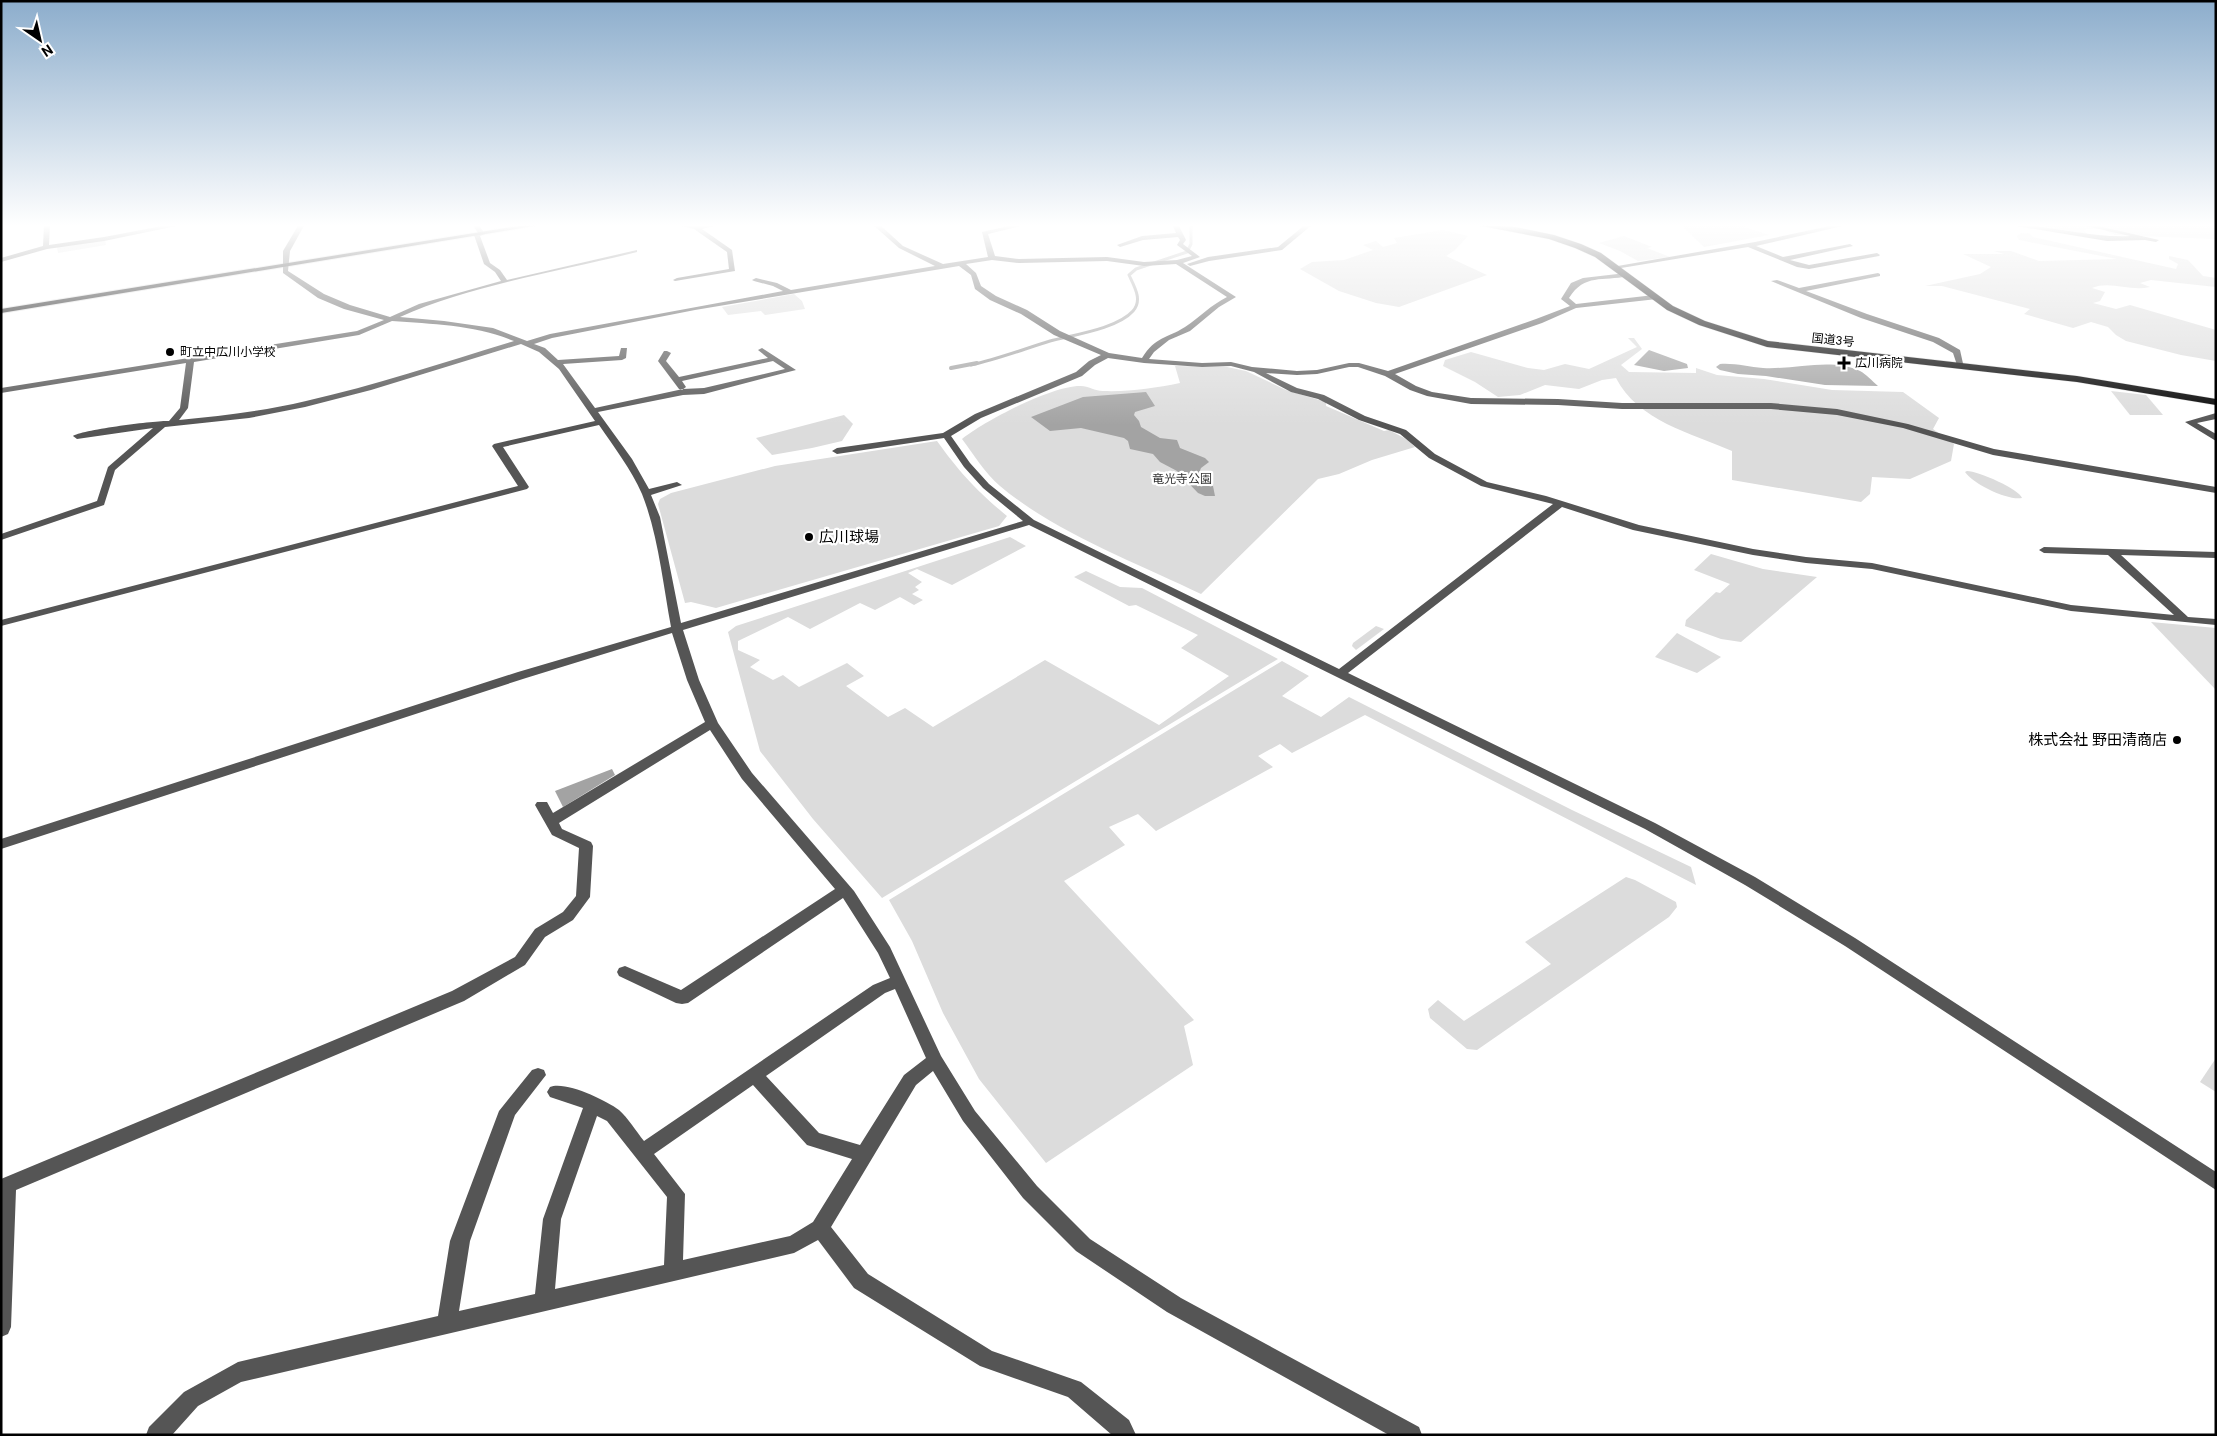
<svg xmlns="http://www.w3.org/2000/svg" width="2217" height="1436" viewBox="0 0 2217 1436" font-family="Roboto,'Noto Sans JP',sans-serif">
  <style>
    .green { fill: #dcdcdc }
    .water { fill: #a3a3a3 }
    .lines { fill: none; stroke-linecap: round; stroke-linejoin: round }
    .stream-far1 { stroke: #a3a3a3; stroke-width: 3 }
    .stream { stroke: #a3a3a3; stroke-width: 4 }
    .major-casing { stroke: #dbdbdb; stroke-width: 2 }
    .highway-casing { stroke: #dbdbdb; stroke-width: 1 }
    .minor { fill: #555; fill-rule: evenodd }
    .major { fill: #000; fill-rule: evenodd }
    .highway { fill: #000; fill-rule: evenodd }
    .poi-dot { fill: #000; stroke: #fff; stroke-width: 2 }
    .labels { text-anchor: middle; stroke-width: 4.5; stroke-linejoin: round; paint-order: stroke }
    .far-street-label { font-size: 12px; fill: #000; stroke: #fff }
    .far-poi-label { font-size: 12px; fill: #000; stroke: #fff; text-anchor: start }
    .far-park-label { font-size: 12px; fill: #333; stroke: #fff }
    .poi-label { font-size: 15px; fill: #000; stroke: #fff; text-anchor: start }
  </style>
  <rect width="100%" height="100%" fill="#fff"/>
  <g class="green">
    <polygon points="1680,224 1752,224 1745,227 1769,235 1704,247"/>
    <polygon points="2030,224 2216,224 2216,239 2115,235 2100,228 2083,230 2089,235"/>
    <polygon points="1443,230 1468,236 1455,250 1446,256 1487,275 1399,307 1376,303 1339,291 1300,269 1312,262 1344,260 1373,250 1363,245 1376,241 1383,247 1397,243 1394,238"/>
    <path d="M 2021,233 L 2029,233 L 2033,237 L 2176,269 L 2178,264 L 2169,259 L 2169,256 L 2188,260 L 2203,276 L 2216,278 L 2216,287 L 2151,280 L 2140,283 L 2150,287 C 2130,292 2110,280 2092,288 L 2105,292 L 2100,301 L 2093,303 L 2116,309 L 2130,305 L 2216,330 L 2216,361 L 2181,355 L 2126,341 L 2116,335 L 2108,327 L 2091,322 L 2073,328 L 2024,314 L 2030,309 L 1942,286 L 1925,286 L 1980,274 L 1991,267 L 1963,254 L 2004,254 L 1994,251 L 2011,251 L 2039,261 L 2117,259 L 2019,240 L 2017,236 Z"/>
    <polygon points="1624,236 1652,247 1647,248 1670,257 1638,261 1620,251 1599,243"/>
    <polygon points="105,240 106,245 58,253 57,247"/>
    <polygon points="794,294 802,301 805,309 765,315 761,311 728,315 722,307"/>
    <path d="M 1628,338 L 1634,338 L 1642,349 L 1621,365 L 1629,372 L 1696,373 L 1696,368 L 1717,375 L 1764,379 L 1832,390 L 1903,392 L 1939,418 L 1933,429 L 1954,444 L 1951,461 L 1910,479 L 1872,477 L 1870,494 L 1861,502 L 1732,480 L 1732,451 C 1691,433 1638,421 1616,378 L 1602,380 L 1579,389 L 1545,385 L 1520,395 L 1498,397 L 1475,382 L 1443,366 L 1445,360 L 1471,352 L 1528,368 L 1544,370 L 1565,364 L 1589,369 L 1637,347 Z"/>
    <path d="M 1175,366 L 1227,367 L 1246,371 L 1286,390 L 1326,402 L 1326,406 L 1384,431 L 1389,430 L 1408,440 L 1415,447 L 1372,460 L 1339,474 L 1318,479 L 1201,594 C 1137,563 1054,532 1000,486 C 985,473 974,455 962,439 C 984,421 1053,385 1081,386 C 1088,386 1095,391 1103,391 C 1129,392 1155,388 1180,383 Z"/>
    <polygon points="2111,391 2146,395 2163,415 2130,415"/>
    <polygon points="844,415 853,424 842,441 812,448 772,455 756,438"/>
    <path d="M 937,441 C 960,473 977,491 1007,516 L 999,526 L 716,608 L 691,602 L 685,603 L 658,504 L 660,499 L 671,493 L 775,466 Z"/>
    <path d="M 1967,471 C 1978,471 2019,489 2022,498 C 2008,501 1973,484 1965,472 Z"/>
    <polygon points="1010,537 1026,546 952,585 917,569 908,573 922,582 915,587 919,590 912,594 923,600 914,605 900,597 875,610 860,603 810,629 788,617 738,641 738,650 760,660 750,667 773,680 783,675 799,687 847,663 864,676 846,686 888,717 905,708 933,727 1045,660 1159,725 1229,676 1181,648 1198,635 1136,605 1129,606 1074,577 1086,571 1120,587 1142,588 1278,659 882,898 813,819 760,751 728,632 736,626"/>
    <polygon points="1711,554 1763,569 1817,577 1741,642 1721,639 1685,626 1686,620 1716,592 1720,593 1730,584 1694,570"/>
    <polygon points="2151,622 2216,628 2216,690"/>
    <polygon points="1376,626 1384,629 1356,650 1352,646 1353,643"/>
    <polygon points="1677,633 1721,657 1697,673 1655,657"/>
    <polygon points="1282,661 1309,676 1282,696 1321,717 1349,697 1572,810 1691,867 1696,885 1365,715 1292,753 1280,744 1258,756 1273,767 1156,831 1138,814 1109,827 1125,845 1064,881 1194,1020 1184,1026 1193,1065 1046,1163 979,1079 943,1013 912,941 889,900"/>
    <polygon points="1626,877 1635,880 1676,902 1677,907 1669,917 1477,1050 1467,1049 1430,1018 1428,1009 1438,1000 1464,1021 1551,964 1525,942"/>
    <polygon points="2216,1058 2216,1092 2200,1082"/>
  </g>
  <g class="water">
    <polygon points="1649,350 1687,364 1688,368 1664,371 1634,365"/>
    <path d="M 1720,364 C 1735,363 1749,367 1763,368 C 1793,370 1832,357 1860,371 C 1866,374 1872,381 1878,386 L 1825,385 L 1766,376 L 1738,374 L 1720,370 L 1716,367 Z"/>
    <polygon points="1146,392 1155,406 1135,412 1134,415 1139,421 1141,427 1160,438 1177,440 1180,448 1205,458 1209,462 1201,468 1199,473 1213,486 1215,496 1205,496 1198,493 1177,471 1160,462 1153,454 1130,449 1128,441 1124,438 1081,428 1050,431 1031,417 1083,397"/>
    <polygon points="612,769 615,775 563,807 555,791"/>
  </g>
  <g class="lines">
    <path class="stream-far1" d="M 971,365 C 998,359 1024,349 1050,341 C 1072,335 1117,329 1133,311 C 1143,300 1134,286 1129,275 L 1136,269 L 1187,252 L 1191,244 L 1191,224"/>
    <polyline class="stream" points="951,368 977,363"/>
    <defs>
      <polygon id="major" points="531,224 546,224 1,313 1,309"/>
      <polygon id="highway" points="1471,224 1515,227 1554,235 1581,244 1601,253 1673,306 1705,321 1768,341 2077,376 2216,399 2216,405 2077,382 1767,347 1699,325 1667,310 1595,257 1575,248 1549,239"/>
    </defs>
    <use href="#major" class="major-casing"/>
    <use href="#highway" class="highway-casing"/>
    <g class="minor">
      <polygon points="44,224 50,224 49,245 104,237 173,224 186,224 104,241 47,249 1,262 1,258 43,246"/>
      <path d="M 299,224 L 305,224 L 290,251 L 288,271 L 324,294 L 350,305 L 390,317 L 419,304 L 501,281 L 495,272 L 484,264 L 474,235 L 478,233 L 472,224 L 478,224 L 485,234 L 480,236 L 490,263 L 500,270 L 507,280 L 637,250 L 637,252 C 562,271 471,285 400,317 L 444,321 L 493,328 L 527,341 L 550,334 L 783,291 L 773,286 L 754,281 L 752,280 L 756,278 L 777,283 L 791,290 L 935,266 L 899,248 L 872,224 L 879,224 L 903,246 L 943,264 L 988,257 L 982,232 L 1017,224 L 1029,224 L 988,234 L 995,256 L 1019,259 L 1107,257 L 1144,262 L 1177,260 L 1192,256 L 1177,245 L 1180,240 L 1178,237 L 1143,240 L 1120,247 L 1117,245 L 1142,236 L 1176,233 L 1172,224 L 1178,224 L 1186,240 L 1183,244 L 1200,257 L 1183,263 L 1236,297 L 1219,307 L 1190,331 L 1169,340 L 1154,352 L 1149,359 L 1202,363 L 1231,362 L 1252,367 L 1297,371 L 1317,370 L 1349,363 L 1359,363 L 1388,371 L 1536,319 L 1570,306 L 1561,299 L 1571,283 L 1583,278 L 1626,273 L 1628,274 L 1628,276 C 1602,282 1585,273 1569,298 L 1576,304 L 1654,295 L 1658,297 L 1657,299 L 1576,308 L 1542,323 L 1395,374 L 1416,386 L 1432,392 L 1471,398 L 1558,399 L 1622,403 L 1771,403 L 1837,409 L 1908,424 L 1994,449 L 2216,487 L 2216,493 L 1993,455 L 1903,428 L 1837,415 L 1771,409 L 1622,409 L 1558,405 L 1471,404 L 1427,396 L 1410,390 L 1385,376 L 1358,367 L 1349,367 L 1317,374 L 1297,375 L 1266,373 L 1297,388 L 1324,395 L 1365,416 L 1406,430 L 1435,454 L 1487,482 L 1546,496 L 1639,525 L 1753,549 L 1806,557 L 1872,563 L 2071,605 L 2174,615 L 2108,555 L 2044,553 L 2039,550 L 2044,547 L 2216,552 L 2216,558 L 2121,555 L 2188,617 L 2216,619 L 2216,625 L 2071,611 L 1872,569 L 1806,563 L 1753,555 L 1633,530 L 1562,507 L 1348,673 L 1655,823 L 1755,877 L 1855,938 L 2216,1172 L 2216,1190 L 1845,946 L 1745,885 L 1645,829 L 1029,525 L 683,630 L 699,680 L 718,723 L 752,773 L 854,891 L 890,947 L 941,1056 L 975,1111 L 1037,1186 L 1090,1239 L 1181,1298 L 1419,1427 L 1422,1435 L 1389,1435 L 1167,1312 L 1076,1251 L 1023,1198 L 963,1121 L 933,1071 L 916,1085 L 831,1227 L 868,1274 L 992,1351 L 1081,1382 L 1129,1420 L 1136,1435 L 1112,1435 L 1068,1397 L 980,1366 L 854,1288 L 818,1240 L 794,1253 L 241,1382 L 198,1406 L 172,1435 L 146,1435 L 149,1427 L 184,1392 L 238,1362 L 438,1316 L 450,1241 L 499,1111 L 532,1070 L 538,1068 L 544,1070 L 546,1075 L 515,1115 L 470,1241 L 459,1311 L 535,1294 L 543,1219 L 583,1108 L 550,1097 L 547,1092 L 550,1087 C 566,1081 605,1100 619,1110 C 628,1118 636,1131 644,1141 L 873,985 L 890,978 L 878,953 L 843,898 L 688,1003 L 682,1004 L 676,1003 L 619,976 L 617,972 L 619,968 L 625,966 L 681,990 L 835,889 L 742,779 L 710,730 L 559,823 L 562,829 L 591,842 L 593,846 L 590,897 L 573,920 L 545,937 L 525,965 L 464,1001 L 16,1190 L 11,1327 L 8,1334 L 1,1337 L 1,1179 L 452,991 L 515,957 L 535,929 L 563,912 L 576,896 L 579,848 L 552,835 L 535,805 L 537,802 L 547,802 L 553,813 L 705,722 L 687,680 L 672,633 L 526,678 L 1,849 L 1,839 L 518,672 L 671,627 C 663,584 658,534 642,494 C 631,469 614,447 599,425 L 503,447 L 529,487 L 527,489 L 1,626 L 1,620 L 518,486 L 492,446 L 494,444 L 595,421 L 559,369 L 539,352 L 521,344 L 371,390 L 305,407 L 249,418 L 165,427 L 115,470 L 104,505 L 1,540 L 1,534 L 97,501 L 108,467 L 153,428 L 77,439 L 73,436 C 80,430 158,420 169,421 L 180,408 L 186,363 L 1,393 L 1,388 L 357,331 L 384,320 L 344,309 L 318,298 L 283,273 L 283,251 ZM 992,260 L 1019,263 L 1107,261 L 1144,266 L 1176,264 L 1227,297 C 1211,305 1200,317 1185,327 C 1166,339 1156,336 1142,358 L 1109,353 L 1060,331 L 1027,310 L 996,296 L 981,286 L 976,273 L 966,264 ZM 959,266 L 971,275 L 975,289 L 990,300 L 1021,314 L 1054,335 L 1101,355 L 1089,361 L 1076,372 L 975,414 L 943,433 L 837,448 L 832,451 L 837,454 L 944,438 L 964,467 L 983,488 L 1023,521 L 681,623 L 660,517 L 651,495 L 682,485 L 677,482 L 649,489 L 632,459 L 598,412 L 683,395 L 704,394 L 796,370 L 762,348 L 758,350 L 768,358 L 679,377 L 666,361 L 671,353 L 667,351 L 664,351 L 658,361 L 679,389 L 682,390 L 686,387 L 682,381 L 773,361 L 785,369 L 704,388 L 683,389 L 595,408 L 563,364 L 622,360 L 626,358 L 627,348 L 621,348 L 619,356 L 558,360 L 545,348 L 534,344 L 552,338 L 695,310 ZM 392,321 C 433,324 475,325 514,341 C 445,362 376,385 306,401 C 264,411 222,416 179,420 L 188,408 L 194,362 L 359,335 ZM 1108,358 L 1144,363 L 1202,367 L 1231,366 L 1254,372 L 1291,392 L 1318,399 L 1359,420 L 1400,434 L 1429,458 L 1481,486 L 1553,504 L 1339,669 L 1034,520 L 989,484 L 970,463 L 951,436 L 981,418 L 1082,376 L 1095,365 ZM 895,989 L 926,1058 L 904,1075 L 860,1145 L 819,1133 L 766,1076 L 885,993 ZM 753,1085 L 807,1145 L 852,1159 L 813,1222 L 790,1236 L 683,1260 L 685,1194 L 654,1154 ZM 597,1116 L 607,1121 L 667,1197 L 664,1265 L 555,1289 L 561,1219 Z"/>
      <polygon points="674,224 696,226 721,224 702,229 732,250 735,271 675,281 673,280 677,278 729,269 727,252 694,229"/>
      <polygon points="1306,224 1313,224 1282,250 1209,261 1190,266 1187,264 1208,257 1278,247"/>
      <polygon points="1839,224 1851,224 1756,246 1783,257 1850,244 1853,246 1790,260 1809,265 1877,253 1880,255 1879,256 1809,269 1797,267 1748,247 1615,269 1612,267 1755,242"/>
      <path d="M 2004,224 C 2046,224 2087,238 2130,236 L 2077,224 L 2089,224 L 2159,240 L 2156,242 L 2145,240 L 2107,241 Z"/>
      <polygon points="1878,273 1880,274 1880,276 1806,291 1867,314 1939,338 1960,350 1964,368 1958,368 1953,353 1933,342 1861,318 1771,281 1777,280 1799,288"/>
      <polygon points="2216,413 2216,419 2197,423 2216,434 2216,441 2185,422"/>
    </g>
    <use href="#major" class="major"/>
    <use href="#highway" class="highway"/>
  </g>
  <linearGradient id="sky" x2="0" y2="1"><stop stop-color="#8cadcc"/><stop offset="0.53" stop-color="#fff"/><stop offset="1" stop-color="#fff" stop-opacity="0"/></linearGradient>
  <rect width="2217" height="425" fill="url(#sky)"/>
  <g class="poi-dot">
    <circle cx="170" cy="352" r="5"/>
    <path d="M1841.5 355.5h5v5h5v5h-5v5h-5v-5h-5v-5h5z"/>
    <circle cx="809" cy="537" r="5"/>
    <circle cx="2177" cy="740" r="5"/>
  </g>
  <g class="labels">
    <g class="far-street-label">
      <text transform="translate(1833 340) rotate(6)" y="4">国道3号</text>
    </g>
    <g class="far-poi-label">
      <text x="180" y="356">町立中広川小学校</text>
      <text x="1855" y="367">広川病院</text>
    </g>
    <g class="far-park-label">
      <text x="1182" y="483">竜光寺公園</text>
    </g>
    <g class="poi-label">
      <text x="819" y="542">広川球場</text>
      <text x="2167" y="745" text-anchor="end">株式会社 野田清商店</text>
    </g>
  </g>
  <rect width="2217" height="1436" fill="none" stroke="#000000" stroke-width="5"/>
  <g transform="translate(40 40) rotate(146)" stroke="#ffffff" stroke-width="4" paint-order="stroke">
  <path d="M0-4L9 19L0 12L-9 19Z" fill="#000000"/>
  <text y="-8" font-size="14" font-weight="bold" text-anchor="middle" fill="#000000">N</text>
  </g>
</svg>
